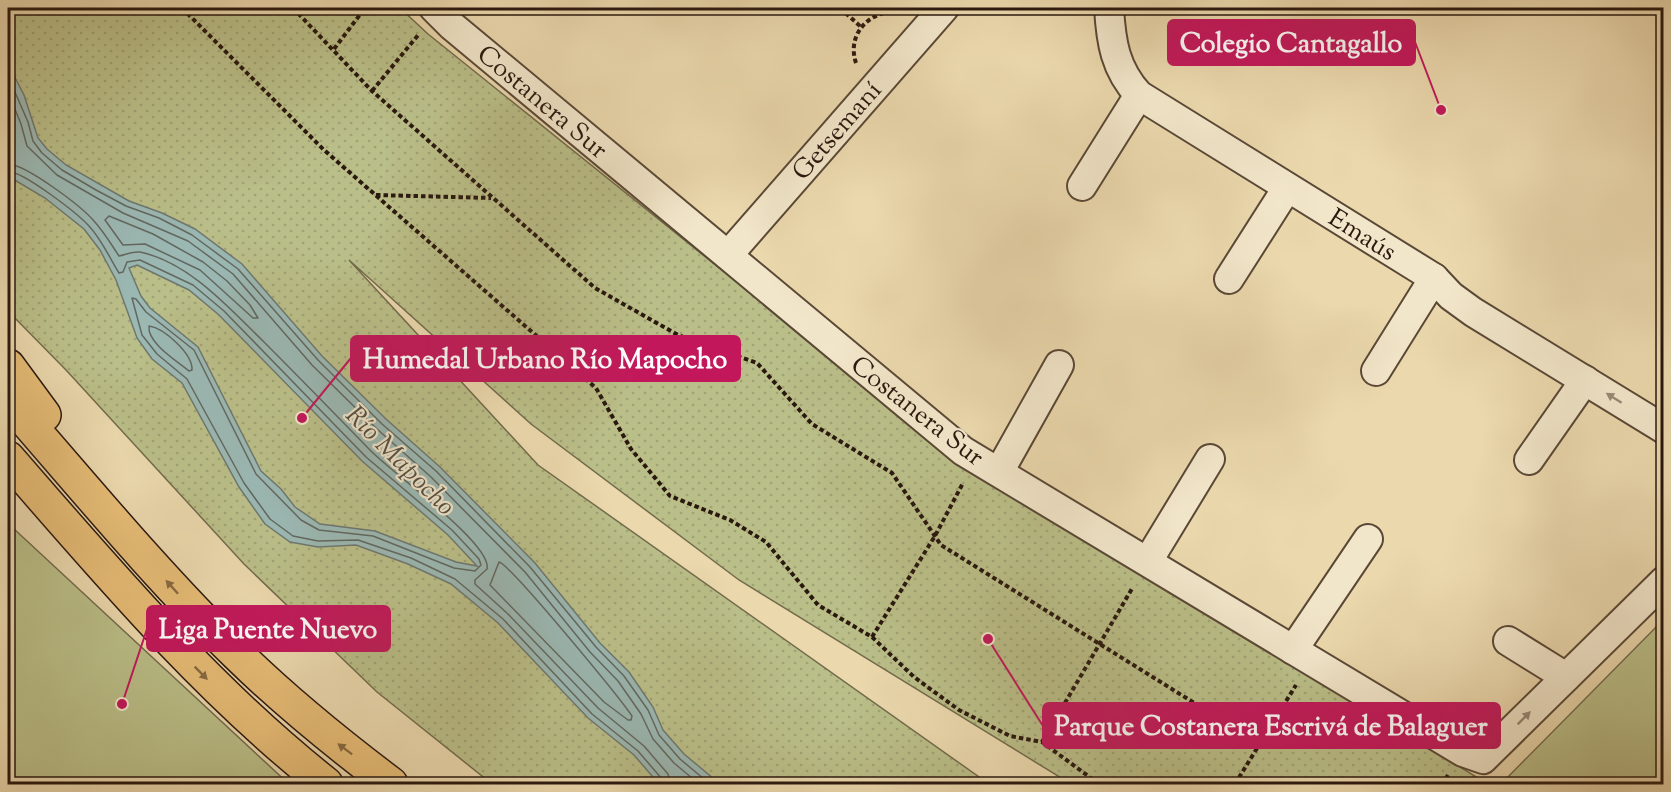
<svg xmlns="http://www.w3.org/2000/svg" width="1671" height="792" viewBox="0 0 1671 792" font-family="'Sorts Mill Goudy',serif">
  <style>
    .grass { fill: #babe88; stroke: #726b4c; stroke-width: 1.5 }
    .park { fill: url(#park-dots); stroke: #726b4c; stroke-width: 1.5 }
    .water { fill: #9bb8b3; stroke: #6e7871; stroke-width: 1.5; fill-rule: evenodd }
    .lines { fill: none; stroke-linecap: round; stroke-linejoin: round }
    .shore { stroke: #626861; stroke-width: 1.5 }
    .minor-casing { stroke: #5a4836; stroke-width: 32 }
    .motorway-casing { stroke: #2a180f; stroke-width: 36 }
    .path { stroke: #2a180f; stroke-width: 4; stroke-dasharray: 4.5 3; stroke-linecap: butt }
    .minor { stroke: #f2e6ca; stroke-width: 28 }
    .motorway { stroke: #e6bc76; stroke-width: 33 }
    .oneway { fill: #988976 }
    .oneway2 { fill: #886a42 }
    .labels { text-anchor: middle; stroke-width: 4.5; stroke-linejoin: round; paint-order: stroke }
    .street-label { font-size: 26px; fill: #2a180f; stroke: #f2e6ca }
    .water-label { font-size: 27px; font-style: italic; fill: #525048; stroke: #f2e6ca }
    .leader { fill: none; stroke: #c2185b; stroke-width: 2 }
    .callout-dot { fill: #c2185b; stroke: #f2e6ca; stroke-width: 2 }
    .callout { fill: #c2185b; stroke: #c2185b; stroke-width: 2 }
    .callout-label { font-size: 27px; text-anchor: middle; font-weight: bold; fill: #fff }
  </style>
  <defs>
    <pattern id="park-dots" width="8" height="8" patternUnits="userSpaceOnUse" patternTransform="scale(1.5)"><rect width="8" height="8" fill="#babe88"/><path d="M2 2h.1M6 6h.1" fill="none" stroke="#a0a374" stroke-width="1.8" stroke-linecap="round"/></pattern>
  </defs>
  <rect width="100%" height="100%" fill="#ebd8ad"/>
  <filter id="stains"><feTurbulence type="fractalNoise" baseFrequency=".00333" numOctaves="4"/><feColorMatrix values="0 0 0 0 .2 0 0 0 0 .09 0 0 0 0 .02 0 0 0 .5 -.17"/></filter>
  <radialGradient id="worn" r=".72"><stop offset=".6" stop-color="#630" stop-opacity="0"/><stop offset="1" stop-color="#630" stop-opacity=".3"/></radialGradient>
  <g class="grass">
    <polygon points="13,528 277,773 289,784 8,784 8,533"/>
    <polygon points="1663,620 1663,784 1501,784"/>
  </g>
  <polygon class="park" points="8,8 400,8 428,34 972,471 1488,784 1071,784 739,580 531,424 349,260 538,465 989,784 492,784 377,692 244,564 66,370 8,311"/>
  <path class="water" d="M 8,64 L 24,95 L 38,138 L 47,149 L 66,165 L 129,201 L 162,213 L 195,229 L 242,264 L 322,356 L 386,419 L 440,467 L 535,563 L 600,643 L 629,672 L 653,707 L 663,730 L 684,754 L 720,784 L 659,784 L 634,755 L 588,718 L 498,623 L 451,584 L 408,564 L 356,545 L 318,547 L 290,542 L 265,524 L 239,487 L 182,383 L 152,359 L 137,338 L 116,280 L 100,250 L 84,229 L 45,198 L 8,176 ZM 137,265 L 189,290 L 219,315 L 362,461 L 448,535 L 477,566 L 456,562 L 375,531 L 320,524 L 295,507 L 281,489 L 261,471 L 198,347 L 150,308 L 141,296 L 129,268 Z"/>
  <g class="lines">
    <g class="shore">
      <polyline points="8,76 28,122 33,141 42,153 62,170 96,190 126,206 159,218 192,235 238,269 318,360 382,424 436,471 530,567 596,647 624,676 648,710 659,735 680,759 710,784"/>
      <polyline points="8,92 21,124 27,146 57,175 123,213 188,241 233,274 312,365 377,429 431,477 525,572 590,652 618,681 641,714 653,739 674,763 699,784"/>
      <path d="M 8,164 C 27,165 81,206 94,221 C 104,232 111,244 119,256 C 125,255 133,251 140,252 C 189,262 230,309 264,342 C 299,377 334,413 369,449 C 389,471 493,544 487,569 L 475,580 L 475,584 L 508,614 L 598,708 L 644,746 L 668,774 L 671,784"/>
      <path d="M 8,171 C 25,173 76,212 89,226 C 102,240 109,257 119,273 L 123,272 L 127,262 L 140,260 L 193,285 L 224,311 L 366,457 L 452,530 L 479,559 L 481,565 L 475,571 L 454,568 L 373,536 L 319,530 L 301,520 L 256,474 L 194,350 L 146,312 L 136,299 L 132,298 L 142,335 L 157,354 L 187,379 L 244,483 L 270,519 L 293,536 L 318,541 L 358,540 L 411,558 L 455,579 L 503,619 L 592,714 L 638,751 L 662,779 L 663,784"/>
      <polygon points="109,216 153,234 203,262 227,281 250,305 258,318 253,318 200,270 145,244 123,245 105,220"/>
      <path d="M 149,326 C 164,328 193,354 192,370 L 189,371 C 177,361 147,343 149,326 Z"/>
      <path d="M 499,562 C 511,565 619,697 632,716 L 631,720 L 628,720 L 604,702 L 490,585 Z"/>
    </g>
    <defs>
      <g id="minor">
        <polyline points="434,8 452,26 963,451 1463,752 1483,759 1664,581"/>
        <path d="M 1109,8 C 1111,42 1115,69 1139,95 L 1434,278 L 1451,296 L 1473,312 L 1664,429"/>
        <polyline points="1082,186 1139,95"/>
        <polyline points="729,254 944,8"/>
        <polyline points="1229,279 1287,188"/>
        <polyline points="1376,371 1434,278"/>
        <polyline points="1529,460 1585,380"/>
        <polyline points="999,472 1059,365"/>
        <polyline points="1148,561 1210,459"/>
        <polyline points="1508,641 1566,677"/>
        <polyline points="1293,650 1368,539"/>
      </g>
      <g id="motorway">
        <polyline points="8,366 44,415"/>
        <path d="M 8,400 C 83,486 156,575 238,655 C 286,702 338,744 391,784"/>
        <path d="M 8,458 C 108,573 206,689 326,784"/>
      </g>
    </defs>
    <use href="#minor" class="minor-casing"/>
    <use href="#motorway" class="motorway-casing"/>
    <g class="path">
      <polyline points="182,8 324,150 596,388 631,449 670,496 730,520 766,542 818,605 872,637 914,677 959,710 1010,736 1042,742 1099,784"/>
      <polyline points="293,8 372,91 595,288 678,335 757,363 812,424 892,473 941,545 1260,744"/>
      <polyline points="840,8 861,27"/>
      <polyline points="334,49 365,8"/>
      <path d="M 856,63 C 846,33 871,9 900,12"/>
      <polyline points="372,91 419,34"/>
      <polyline points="376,195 491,198"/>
      <polyline points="872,637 935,536 963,483"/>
      <polyline points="1042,742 1133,587"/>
      <polyline points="1235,784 1296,685"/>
      <polyline points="1442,784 1448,775"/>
    </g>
    <use href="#minor" class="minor"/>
    <use href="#motorway" class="motorway"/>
  </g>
  <defs><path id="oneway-solid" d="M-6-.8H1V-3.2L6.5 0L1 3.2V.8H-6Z" transform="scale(1.5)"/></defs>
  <g class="oneway">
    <use href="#oneway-solid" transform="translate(1614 398) rotate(-148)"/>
    <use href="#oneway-solid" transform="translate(1524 718) rotate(-45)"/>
  </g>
  <g class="oneway2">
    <use href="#oneway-solid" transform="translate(172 587) rotate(-132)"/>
    <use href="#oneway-solid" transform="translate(201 673) rotate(45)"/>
    <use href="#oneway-solid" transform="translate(345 749) rotate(-143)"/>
  </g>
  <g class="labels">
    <g class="street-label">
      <text transform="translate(543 101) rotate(40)" y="9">Costanera Sur</text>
      <text transform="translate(836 130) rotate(-49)" y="9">Getsemaní</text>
      <text transform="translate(1363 234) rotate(32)" y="9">Emaús</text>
      <text transform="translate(918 410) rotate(38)" y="9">Costanera Sur</text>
    </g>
    <g class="water-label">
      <text transform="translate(401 460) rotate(45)" y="9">Río Mapocho</text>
    </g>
  </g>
  <path class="leader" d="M1441 110L1415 42M302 418L351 358M122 704L147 629M988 639L1043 726"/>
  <g class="callout-dot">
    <circle cx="1441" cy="110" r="6"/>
    <circle cx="302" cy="418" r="6"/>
    <circle cx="122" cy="704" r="6"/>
    <circle cx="988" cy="639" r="6"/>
  </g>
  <g class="callout">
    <rect x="1168" y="20" width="247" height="45" rx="6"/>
    <rect x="351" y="336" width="389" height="45" rx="6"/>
    <rect x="147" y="606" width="243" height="45" rx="6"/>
    <rect x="1043" y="703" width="457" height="45" rx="6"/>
  </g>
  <g class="callout-label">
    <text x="1291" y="52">Colegio Cantagallo</text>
    <text x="545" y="368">Humedal Urbano Río Mapocho</text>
    <text x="268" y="638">Liga Puente Nuevo</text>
    <text x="1271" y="735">Parque Costanera Escrivá de Balaguer</text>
  </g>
  <rect width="1671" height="792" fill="none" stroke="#ebd8ad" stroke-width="30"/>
  <rect x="9" y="9" width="1653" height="774" fill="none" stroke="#2a180f" stroke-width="3"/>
  <rect x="15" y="15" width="1641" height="762" fill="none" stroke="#2a180f" stroke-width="1.5"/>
  <rect width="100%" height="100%" filter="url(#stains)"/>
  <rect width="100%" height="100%" fill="url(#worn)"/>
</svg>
